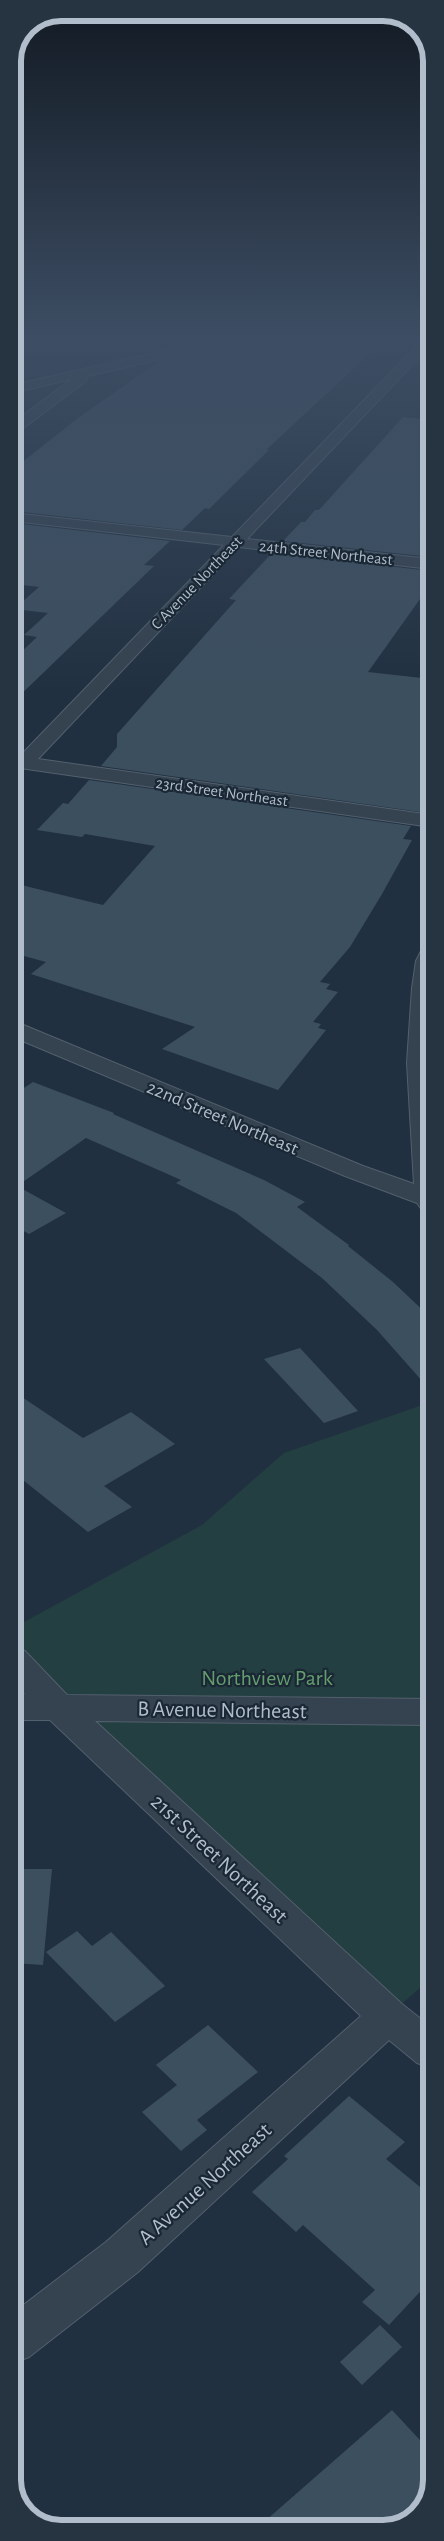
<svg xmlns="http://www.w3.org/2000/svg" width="444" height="2541" viewBox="0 0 444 2541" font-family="'Alegreya Sans',sans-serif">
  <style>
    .green { fill: #233f41 }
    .building { fill: #3c4f5f }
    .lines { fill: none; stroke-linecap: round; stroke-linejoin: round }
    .minor-casing { stroke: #53606d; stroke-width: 2 }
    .minor { fill: #35424f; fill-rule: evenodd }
    .labels { text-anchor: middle; stroke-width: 4.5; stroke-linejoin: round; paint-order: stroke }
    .far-street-label { font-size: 16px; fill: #b1bdcb; stroke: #1a2734 }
    .street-label { font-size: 19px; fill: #b1bdcb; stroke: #1a2734 }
    .near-park-label { font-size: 22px; fill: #659e6e; stroke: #1a2734 }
    .near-street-label { font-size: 22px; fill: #b1bdcb; stroke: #1a2734 }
    .rim { fill: none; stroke: #b1bdcb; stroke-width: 6 }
  </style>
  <rect width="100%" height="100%" fill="#213040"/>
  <polygon class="green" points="431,1402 431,1978 388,2016 58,1707 13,1660 13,1628 202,1525 284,1453"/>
  <g class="building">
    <polygon points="245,338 378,346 266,450 269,450 209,509 205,508 182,530 13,511 13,472 24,463 21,463 78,418 158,362 237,344"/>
    <polygon points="403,417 431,420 431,431 421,443 431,444 431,516 421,529 431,530 431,557 283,541 301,522 305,522 315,510 319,510"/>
    <polygon points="13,523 170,541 144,565 154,566 13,702 13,660 37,637 24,635 48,613 14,609 39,587 13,584"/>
    <polygon points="272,553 431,571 431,600 420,599 368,672 431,679 431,793 420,812 101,766 117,747 117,734 236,600 229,599"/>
    <polygon points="89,780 411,826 403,839 412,840 382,894 350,947 320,982 330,984 326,989 338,992 313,1022 321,1024 318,1028 326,1030 278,1090 162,1049 195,1027 31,974 46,962 13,953 13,883 103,905 155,846 85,834 82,837 37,830 63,803 68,804"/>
    <polygon points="33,1082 114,1113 113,1114 264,1180 305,1202 297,1207 349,1245 348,1246 393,1282 431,1318 431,1391 377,1330 322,1278 236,1213 176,1183 181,1180 86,1138 17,1186 66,1213 29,1234 13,1225 13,1095"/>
    <polygon points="300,1348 358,1411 324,1423 264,1359"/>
    <polygon points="13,1391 83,1438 131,1412 175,1444 104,1486 132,1507 88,1532 13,1472"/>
    <polygon points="13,1869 52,1869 43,1965 13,1963"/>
    <polygon points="77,1931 92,1946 111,1932 165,1986 115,2022 46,1952"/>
    <polygon points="208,2025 258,2072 197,2120 207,2130 181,2151 142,2112 177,2085 156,2065"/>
    <polygon points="349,2096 405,2142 386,2159 431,2196 431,2280 389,2325 362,2302 375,2290 303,2225 296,2232 252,2192 288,2159 284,2156"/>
    <polygon points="380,2325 402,2347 362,2385 340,2362"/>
    <polygon points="392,2410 431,2452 432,2480 419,2512 389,2528 257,2528"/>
  </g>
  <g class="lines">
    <defs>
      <g id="minor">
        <polygon points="221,338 243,338 237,342 87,376 86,381 18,432 13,433 13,423 72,379 13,393 13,385"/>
        <polygon points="424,338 431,338 431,345 247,539 431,559 431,569 239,547 38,759 431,815 431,827 13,767 13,755 20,756 224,545 13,521 13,513 232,537"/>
        <polygon points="431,945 431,1212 422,1210 417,1203 345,1176 13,1037 13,1022 21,1024 363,1166 414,1184 407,1063 412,988 416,961 423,947"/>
        <polygon points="13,1648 25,1651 67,1695 431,1699 431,1725 95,1721 402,2004 431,2027 431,2068 417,2063 389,2040 138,2272 29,2357 13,2363 13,2313 106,2242 361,2016 50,1720 13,1720 13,1694 25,1694 13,1681"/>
      </g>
    </defs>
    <use href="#minor" class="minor-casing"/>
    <use href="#minor" class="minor"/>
  </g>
  <linearGradient id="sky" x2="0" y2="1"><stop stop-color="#121a23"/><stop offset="0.49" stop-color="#3d4e64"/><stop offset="1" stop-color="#3d4e64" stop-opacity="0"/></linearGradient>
  <rect width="444" height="694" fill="url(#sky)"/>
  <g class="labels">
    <g class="far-street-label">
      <text transform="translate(326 552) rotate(6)" y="6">24th Street Northeast</text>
      <text transform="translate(196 582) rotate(-46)" y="6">C Avenue Northeast</text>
      <text transform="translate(222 791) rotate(8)" y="6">23rd Street Northeast</text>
    </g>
    <g class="street-label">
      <text transform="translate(223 1117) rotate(23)" y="7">22nd Street Northeast</text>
    </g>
    <g class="near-park-label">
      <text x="267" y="1685">Northview Park</text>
    </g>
    <g class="near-street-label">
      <text transform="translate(222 1709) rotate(1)" y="8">B Avenue Northeast</text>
      <text transform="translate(220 1858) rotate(43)" y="8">21st Street Northeast</text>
      <text transform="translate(204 2183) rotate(-42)" y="8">A Avenue Northeast</text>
    </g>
  </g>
  <path d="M0 0H444V2541H0ZM61 21H383A40 40 0 0 1 423 61V2480A40 40 0 0 1 383 2520H61A40 40 0 0 1 21 2480V61A40 40 0 0 1 61 21Z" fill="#263340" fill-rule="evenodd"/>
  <path class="rim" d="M61 21H383A40 40 0 0 1 423 61V2480A40 40 0 0 1 383 2520H61A40 40 0 0 1 21 2480V61A40 40 0 0 1 61 21Z"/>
</svg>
